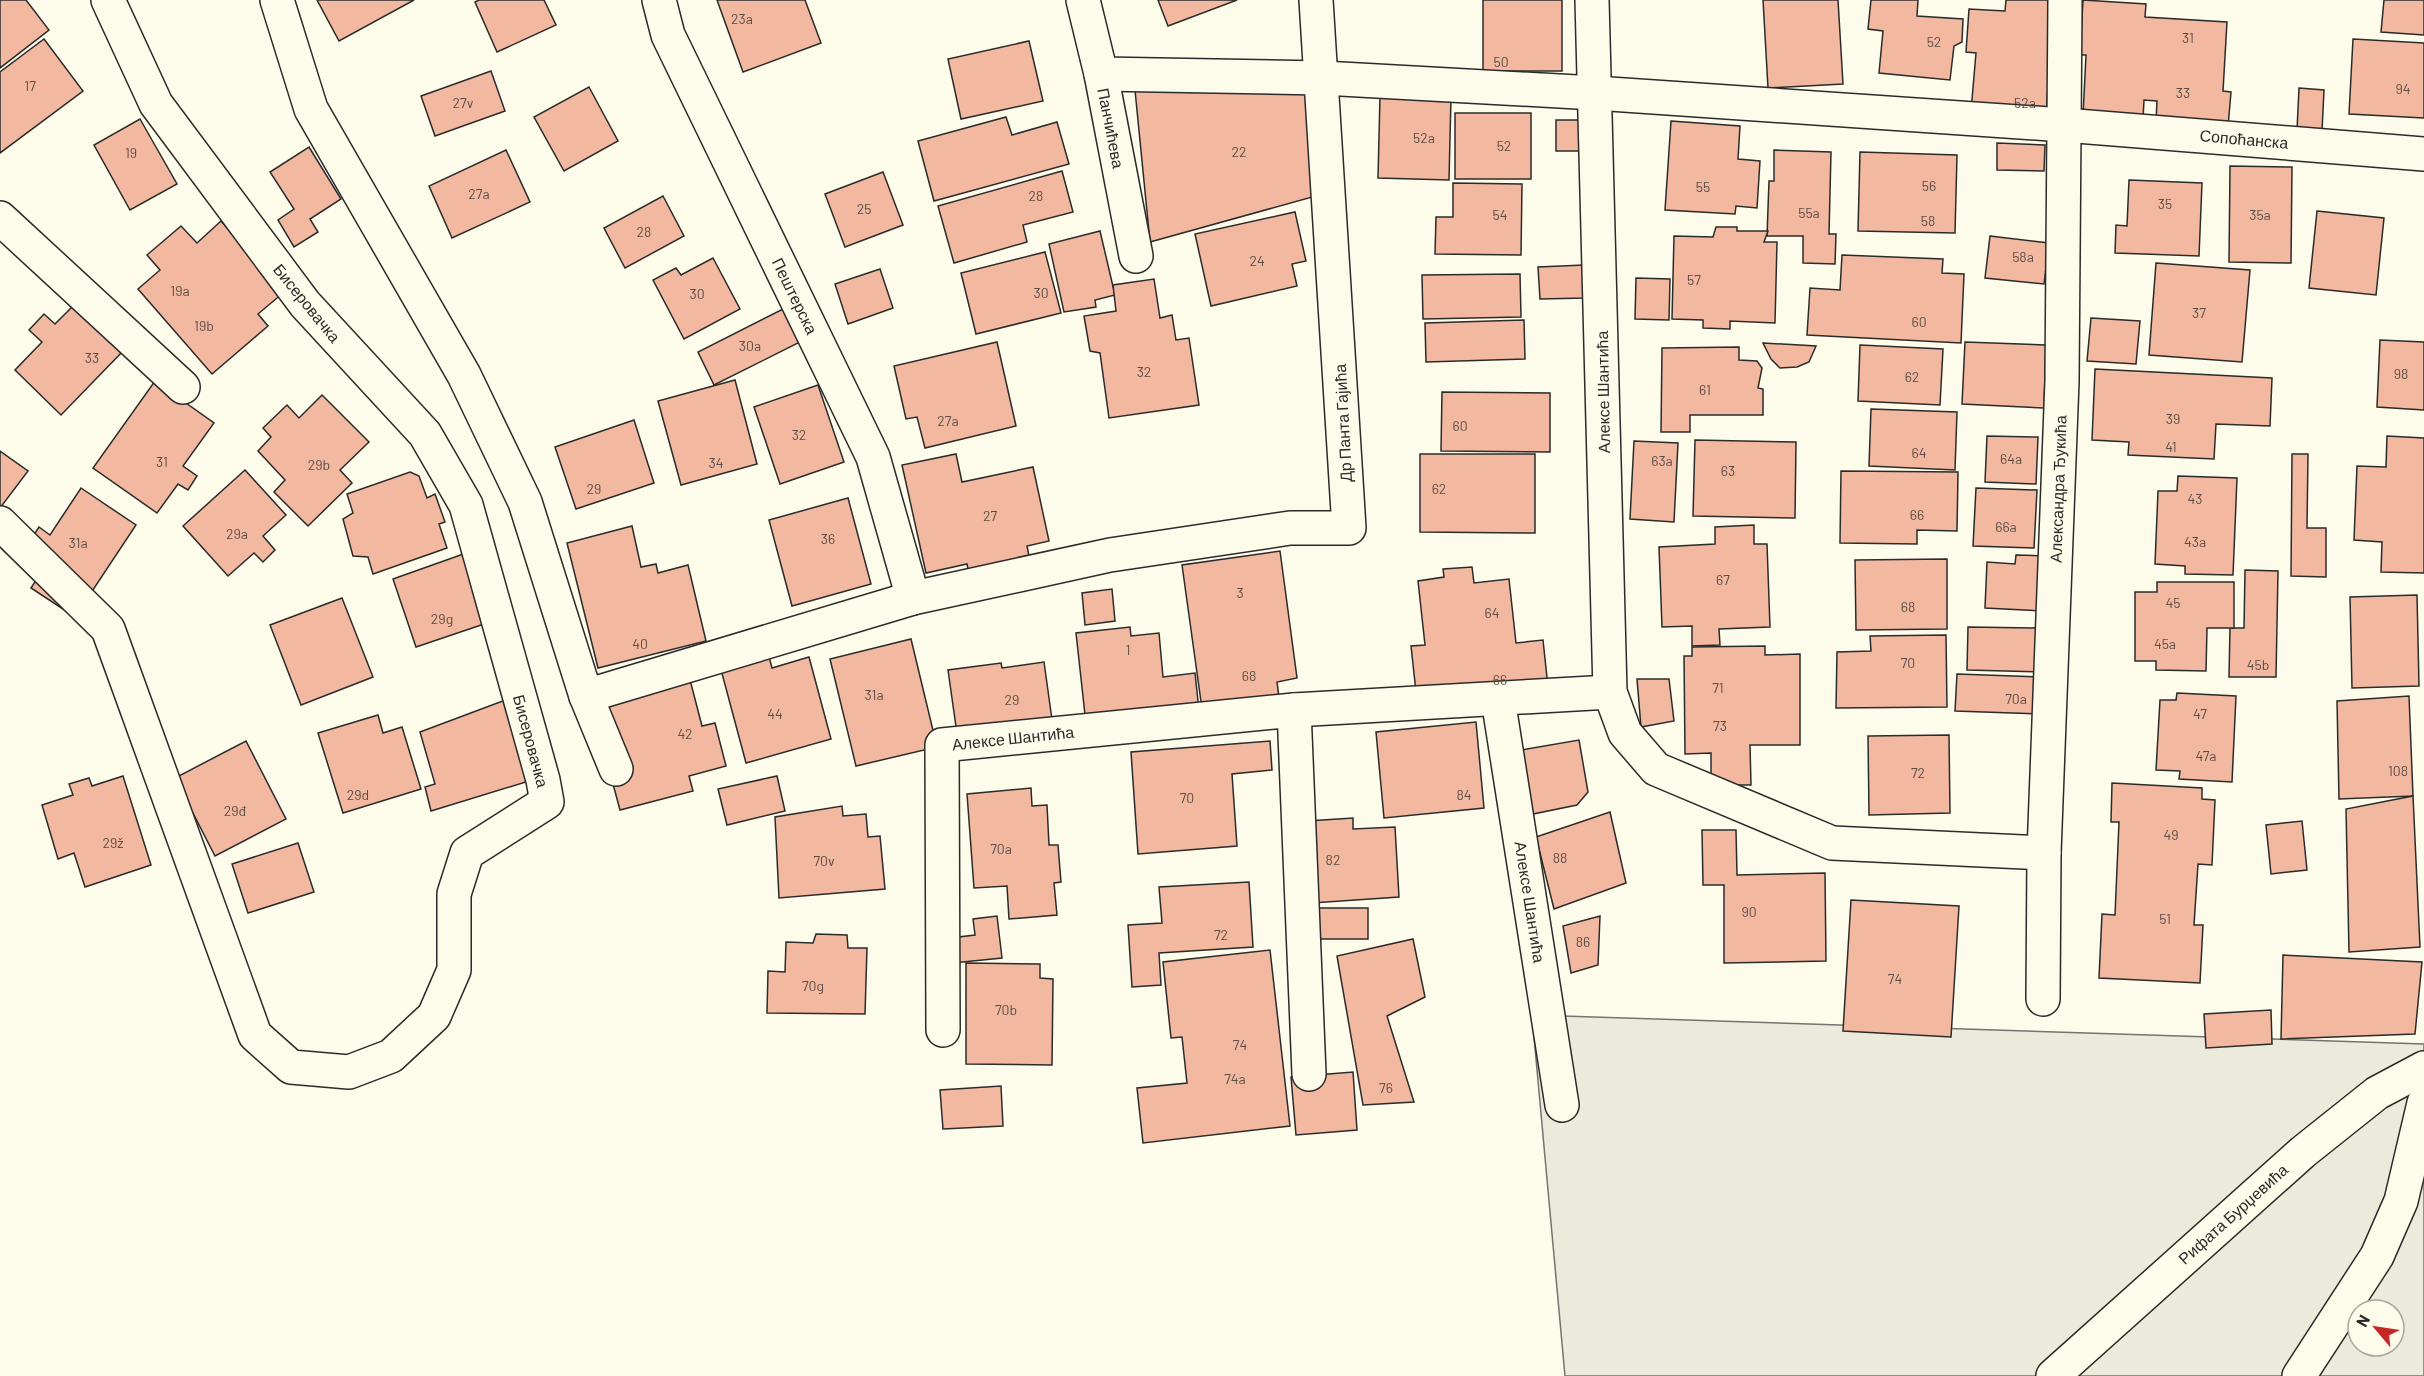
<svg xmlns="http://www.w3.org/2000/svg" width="2424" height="1376" viewBox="0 0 2424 1376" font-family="Barlow,sans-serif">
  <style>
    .green { fill: #ecebdb; stroke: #74746e; stroke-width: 1.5; fill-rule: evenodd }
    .building { fill: #f2b8a0; stroke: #2b2b2b; stroke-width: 1.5 }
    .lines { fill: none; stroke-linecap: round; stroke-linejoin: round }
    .minor-casing { stroke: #2b2b2b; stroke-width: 36 }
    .minor { stroke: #fdfbea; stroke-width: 33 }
    .labels { text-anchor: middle; stroke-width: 4.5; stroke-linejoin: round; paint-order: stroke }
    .number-label { font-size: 14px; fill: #5d4e48 }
    .street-label { font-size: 16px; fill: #2b2b2b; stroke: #fdfbea }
  </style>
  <rect width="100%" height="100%" fill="#fdfbea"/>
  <path class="green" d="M 1532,1015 L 2424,1044 L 2424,1376 L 1565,1376 ZM 2358,1310 L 2394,1310 L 2394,1346 L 2358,1346 Z"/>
  <g class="building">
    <polygon points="0,0 26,0 49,30 0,68"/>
    <polygon points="317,0 414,0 339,41"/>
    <polygon points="479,0 544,0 556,25 497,52 475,2"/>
    <polygon points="717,0 805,0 821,43 743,72"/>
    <polygon points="1158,0 1237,0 1168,26"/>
    <rect x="1483" y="0" width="79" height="71"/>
    <polygon points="1763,0 1838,0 1843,84 1768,88"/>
    <polygon points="1871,0 1918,0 1917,16 1963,19 1962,42 1954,46 1950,80 1879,73 1883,31 1868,29"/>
    <polygon points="2006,0 2054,0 2046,116 1971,111 1976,53 1966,52 1969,9 2005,11"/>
    <polygon points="2083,0 2146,4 2145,17 2227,22 2223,91 2231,92 2228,127 2156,122 2157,101 2144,100 2143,119 2083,116 2086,55 2080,55"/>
    <polygon points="2384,0 2424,0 2424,35 2381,32"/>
    <polygon points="44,39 83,91 0,153 0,72"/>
    <polygon points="2353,39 2424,43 2424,118 2349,114"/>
    <polygon points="1029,41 1043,101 961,119 948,59"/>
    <polygon points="491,71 505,111 435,136 421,96"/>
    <polygon points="1134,80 1315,93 1323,194 1150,242"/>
    <polygon points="589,87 618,141 564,171 534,117"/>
    <polygon points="2299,88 2324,90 2322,131 2297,130"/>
    <polygon points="1380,96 1451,97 1449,180 1378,178"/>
    <rect x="1455" y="113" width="76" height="66"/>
    <polygon points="1006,117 1012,135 1057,122 1069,164 934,201 918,141"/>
    <polygon points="140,119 177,184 130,210 94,145"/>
    <polygon points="1556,120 1587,120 1588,151 1556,151"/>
    <polygon points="1671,121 1740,126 1738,159 1760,161 1757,208 1736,206 1735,214 1665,210"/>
    <polygon points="1997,143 2045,145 2044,171 1997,170"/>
    <polygon points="309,147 341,199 310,219 318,232 294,247 278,220 294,209 270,172"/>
    <polygon points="506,150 530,202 452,238 429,186"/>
    <polygon points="1774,150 1831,152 1829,234 1836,234 1835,264 1803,263 1803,236 1767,236 1769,181 1774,181"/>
    <polygon points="1860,152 1957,155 1955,233 1858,231"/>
    <polygon points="2230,166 2292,167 2291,263 2229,262"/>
    <polygon points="1062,171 1073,212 1023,225 1027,242 954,263 938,206"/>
    <polygon points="883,172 903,225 845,247 825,194"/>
    <polygon points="2129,180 2202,183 2199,256 2115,253 2116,225 2127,226"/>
    <polygon points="1453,183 1522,184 1521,255 1435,254 1436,217 1453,217"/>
    <polygon points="663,196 684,236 625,268 604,228"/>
    <polygon points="2317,211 2384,218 2376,295 2309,288"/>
    <polygon points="1295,212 1306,261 1292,264 1297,286 1211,306 1195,234"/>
    <polygon points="221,221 283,293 258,314 268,326 212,374 138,289 160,270 147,255 181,226 197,243"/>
    <polygon points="1716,227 1737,227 1737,231 1768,231 1764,242 1777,242 1775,323 1730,321 1730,329 1703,328 1703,320 1672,319 1674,236 1713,237"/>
    <polygon points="1100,231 1115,295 1095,300 1096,307 1064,312 1049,244"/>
    <polygon points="1990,236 2049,243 2044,284 1985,278"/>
    <polygon points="1045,252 1061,313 976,334 961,273"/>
    <polygon points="1842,255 1943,259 1942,273 1964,274 1961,343 1807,335 1810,288 1840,290"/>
    <polygon points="713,258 740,309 684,339 653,280 676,268 681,275"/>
    <polygon points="2156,263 2250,270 2242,362 2149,355"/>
    <polygon points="1584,265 1585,298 1540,299 1538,267"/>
    <polygon points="880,269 893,308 848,324 835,284"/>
    <polygon points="1520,274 1521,317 1423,319 1422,275"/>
    <polygon points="1636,278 1670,279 1669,320 1635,319"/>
    <polygon points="1154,279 1160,318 1172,315 1176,340 1189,338 1199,405 1109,418 1100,353 1090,351 1084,316 1116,311 1113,285"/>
    <polygon points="76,303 124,350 61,415 15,370 42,342 29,330 44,314 55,324"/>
    <polygon points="785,308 802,341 714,385 698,352"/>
    <polygon points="2091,318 2140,321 2136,364 2087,361"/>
    <polygon points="1524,320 1525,359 1426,362 1425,323"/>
    <polygon points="2380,340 2424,342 2424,410 2377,407"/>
    <polygon points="997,342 1016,426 925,448 917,417 906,419 894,366"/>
    <polygon points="1965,342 2046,345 2044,408 1962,404"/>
    <polygon points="1763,343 1816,346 1809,362 1797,367 1780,368 1771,359"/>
    <polygon points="1860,345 1943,349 1940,405 1858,401"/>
    <polygon points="1739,347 1739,360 1757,361 1762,368 1758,388 1763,389 1763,415 1690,415 1690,432 1661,432 1662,348"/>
    <polygon points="2095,369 2272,378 2270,426 2216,424 2214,459 2128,455 2129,442 2092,440"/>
    <polygon points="735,380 757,464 681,485 658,401"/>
    <polygon points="155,381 214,423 183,466 197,476 188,490 178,484 157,513 93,468"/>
    <polygon points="818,385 844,462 780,484 754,407"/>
    <polygon points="1442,392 1550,393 1550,452 1441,451"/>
    <polygon points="322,395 369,442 340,470 352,483 308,526 274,492 285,480 258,451 271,437 263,428 287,405 299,418"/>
    <polygon points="1871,409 1957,412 1955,470 1869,466"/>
    <polygon points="634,420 654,483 576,509 555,447"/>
    <polygon points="1987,436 2038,437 2036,484 1985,482"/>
    <polygon points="2387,436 2424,438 2424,573 2381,572 2382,542 2354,540 2357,466 2386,467"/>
    <polygon points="1695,440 1796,442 1795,518 1693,516"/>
    <polygon points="1634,441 1678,443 1674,522 1630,519"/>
    <polygon points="0,451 28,471 0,508"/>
    <polygon points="956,454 962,482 1033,467 1049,541 1027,546 1030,561 969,574 967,564 926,573 902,465"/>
    <polygon points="1420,454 1535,454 1535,533 1420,532"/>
    <polygon points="2292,454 2308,454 2307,528 2326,528 2326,577 2291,576"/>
    <polygon points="245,470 286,515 263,536 275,550 263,562 254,553 228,576 183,526"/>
    <polygon points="1841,471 1958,472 1957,531 1917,530 1917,544 1840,543"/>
    <polygon points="410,472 419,476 427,498 435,494 445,522 439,524 447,548 373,574 368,557 353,556 343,519 353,513 347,494"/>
    <polygon points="2178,476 2237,478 2233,575 2185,574 2185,566 2155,564 2158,491 2177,491"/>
    <polygon points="81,488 136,525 75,617 31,588 40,574 18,559 39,527 50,535"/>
    <polygon points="1976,488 2037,490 2034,548 1973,546"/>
    <polygon points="848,498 871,584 792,606 769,520"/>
    <polygon points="1754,525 1754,544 1767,544 1770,627 1719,629 1720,645 1692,646 1692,626 1662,627 1659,547 1715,544 1715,527"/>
    <polygon points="632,526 641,567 656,564 658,573 688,565 706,641 598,668 567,543"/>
    <polygon points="1280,551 1297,678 1277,682 1280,705 1203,716 1182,565"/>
    <polygon points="469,552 493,621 416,647 393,579"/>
    <polygon points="2016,555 2046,556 2043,611 1985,608 1987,562 2015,564"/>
    <polygon points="1947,559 1947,629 1856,630 1855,560"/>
    <polygon points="1472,567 1474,583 1509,579 1516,643 1543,640 1548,687 1417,701 1411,646 1425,645 1418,581 1444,577 1443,569"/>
    <polygon points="2245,570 2278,571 2276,677 2229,677 2230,628 2244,628"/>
    <polygon points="2157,582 2234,582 2234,628 2207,628 2206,671 2156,670 2156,661 2135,661 2135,592 2157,592"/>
    <polygon points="1112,589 1115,621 1085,625 1082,593"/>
    <polygon points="2417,595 2419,686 2352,688 2350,597"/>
    <polygon points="342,598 373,677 301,705 270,625"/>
    <polygon points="1130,627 1131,636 1159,633 1163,677 1195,673 1201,729 1088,742 1076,633"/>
    <polygon points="1968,627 2043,628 2042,672 1967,670"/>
    <polygon points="1946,635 1947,707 1836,708 1837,652 1871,651 1870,636"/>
    <polygon points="911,639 937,747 856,766 830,659"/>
    <polygon points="1765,646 1765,655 1800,654 1800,745 1750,745 1751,785 1711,785 1711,753 1685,754 1684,656 1692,656 1692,647"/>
    <polygon points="768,653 772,668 809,657 831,739 746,763 720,666"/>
    <polygon points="1044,662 1054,734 959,748 948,670 1001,663 1002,668"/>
    <polygon points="1957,674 2044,677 2042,714 1955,711"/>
    <polygon points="689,676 702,726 715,723 726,766 689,776 693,791 620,810 591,702"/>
    <polygon points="1637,679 1669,679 1674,721 1641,727"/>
    <polygon points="2177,693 2236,696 2232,782 2179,779 2180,771 2156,770 2160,700 2176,700"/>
    <polygon points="2409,696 2413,796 2339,799 2337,701"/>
    <polygon points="508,699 529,781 431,811 425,787 435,784 420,732"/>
    <polygon points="378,715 383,733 402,727 421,789 343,813 318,733"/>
    <polygon points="1476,722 1484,808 1384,818 1376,732"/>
    <polygon points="1949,735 1950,813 1869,815 1868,736"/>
    <polygon points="1579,740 1588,792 1577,805 1528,815 1516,751"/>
    <polygon points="246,741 286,819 215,856 175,778"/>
    <polygon points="1270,741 1272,770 1232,774 1237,846 1138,854 1131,752"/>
    <polygon points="123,776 151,865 85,887 74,853 58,859 42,805 73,795 69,784 89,778 92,786"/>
    <polygon points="777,776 785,811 727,825 718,789"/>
    <polygon points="2112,783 2202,788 2202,799 2215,800 2212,865 2198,864 2194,925 2203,925 2200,983 2099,978 2102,914 2115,915 2119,822 2111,822"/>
    <polygon points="1031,788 1032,806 1047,805 1049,845 1058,845 1061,882 1054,883 1057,915 1009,919 1007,886 974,888 967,794"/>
    <polygon points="2413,796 2420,947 2349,952 2346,809"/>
    <polygon points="842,806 843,816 866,814 868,837 880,836 885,889 779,898 775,817"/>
    <polygon points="1610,812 1626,883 1554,909 1536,837"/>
    <polygon points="1353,818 1353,829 1395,827 1399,897 1312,903 1307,821"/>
    <polygon points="2302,821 2307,870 2271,874 2266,825"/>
    <polygon points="1702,830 1736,830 1737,875 1825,873 1826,961 1724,963 1724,885 1703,885"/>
    <polygon points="298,843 314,892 248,913 232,864"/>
    <polygon points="1249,882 1253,947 1159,953 1161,985 1132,987 1128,925 1162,923 1159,887"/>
    <polygon points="1851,900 1959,906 1951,1037 1843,1031"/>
    <rect x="1313" y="908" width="55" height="31"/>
    <polygon points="997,916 1002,958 953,963 950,938 975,935 973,919"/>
    <polygon points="1600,916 1598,965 1571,973 1563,926"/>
    <polygon points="816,934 847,935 848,948 867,948 865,1014 767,1013 768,971 785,972 786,942 813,943"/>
    <polygon points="1413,939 1425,997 1387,1016 1414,1102 1363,1105 1337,956"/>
    <polygon points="1270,950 1290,1126 1143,1143 1137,1088 1187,1083 1182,1037 1171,1038 1163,962"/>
    <polygon points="2283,955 2422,962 2415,1034 2281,1039"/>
    <polygon points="966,963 1040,964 1040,978 1053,979 1052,1065 966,1064"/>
    <polygon points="2271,1010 2272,1044 2206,1048 2204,1014"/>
    <polygon points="1353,1072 1357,1130 1296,1135 1291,1077"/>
    <polygon points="1001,1086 1003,1126 943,1129 940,1090"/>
  </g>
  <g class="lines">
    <defs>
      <g id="minor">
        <polyline points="277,0 311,109 464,375 525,502 586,696 616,769"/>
        <polyline points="659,0 668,35 873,457 913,598"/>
        <polyline points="1083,0 1101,74 1136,256"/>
        <polyline points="1592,0 1610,692 1625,733 1656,769 1832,843 2044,853"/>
        <polyline points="1101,74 1323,78 1595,93 2064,125 2424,154"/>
        <polyline points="0,218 183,387"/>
        <polyline points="0,523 108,629 255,1035 291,1067 349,1072 391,1056 434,1016 454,970 454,894 467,853 547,802 543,780 466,505 425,434 305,304 156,104 108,0"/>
        <polyline points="586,696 913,598 1110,555 1290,528 1349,528 1316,0"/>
        <polyline points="1498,699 1562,1105"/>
        <polyline points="1294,710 1309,1074"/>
        <polyline points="2043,999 2044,853 2062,381 2065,0"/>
        <polyline points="943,1030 942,745 1294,710 1610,692"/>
        <polyline points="2053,1376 2303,1152 2377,1093 2424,1068"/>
        <polyline points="2299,1376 2377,1256 2401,1201 2424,1103"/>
      </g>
    </defs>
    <use href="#minor" class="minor-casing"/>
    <use href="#minor" class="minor"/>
  </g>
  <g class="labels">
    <g class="number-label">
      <text x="742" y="24">23a</text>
      <text x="2188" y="43">31</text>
      <text x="1934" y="47">52</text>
      <text x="1501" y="67">50</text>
      <text x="30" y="91">17</text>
      <text x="2403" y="94">94</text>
      <text x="2183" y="98">33</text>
      <text x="463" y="108">27v</text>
      <text x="2025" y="108">52a</text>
      <text x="1424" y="143">52a</text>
      <text x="1504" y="151">52</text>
      <text x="1239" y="157">22</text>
      <text x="131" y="158">19</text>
      <text x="1929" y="191">56</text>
      <text x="1703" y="192">55</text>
      <text x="479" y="199">27a</text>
      <text x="1036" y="201">28</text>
      <text x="2165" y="209">35</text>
      <text x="864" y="214">25</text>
      <text x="1809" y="218">55a</text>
      <text x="1500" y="220">54</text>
      <text x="2260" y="220">35a</text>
      <text x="1928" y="226">58</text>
      <text x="644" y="237">28</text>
      <text x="2023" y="262">58a</text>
      <text x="1257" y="266">24</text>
      <text x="1694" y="285">57</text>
      <text x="180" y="296">19a</text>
      <text x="1041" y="298">30</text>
      <text x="697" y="299">30</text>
      <text x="2199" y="318">37</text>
      <text x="1919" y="327">60</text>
      <text x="204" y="331">19b</text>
      <text x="750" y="351">30a</text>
      <text x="92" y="363">33</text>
      <text x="1144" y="377">32</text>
      <text x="2401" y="379">98</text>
      <text x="1912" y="382">62</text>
      <text x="1705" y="395">61</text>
      <text x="2173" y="424">39</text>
      <text x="948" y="426">27a</text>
      <text x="1460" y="431">60</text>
      <text x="799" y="440">32</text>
      <text x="2171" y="452">41</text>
      <text x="1919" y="458">64</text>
      <text x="2011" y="464">64a</text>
      <text x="1662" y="466">63a</text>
      <text x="162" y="467">31</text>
      <text x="716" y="468">34</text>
      <text x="319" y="470">29b</text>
      <text x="1728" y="476">63</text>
      <text x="594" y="494">29</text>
      <text x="1439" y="494">62</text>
      <text x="2195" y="504">43</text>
      <text x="1917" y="520">66</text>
      <text x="990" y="521">27</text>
      <text x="2006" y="532">66a</text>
      <text x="237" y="539">29a</text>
      <text x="828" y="544">36</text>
      <text x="2195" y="547">43a</text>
      <text x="78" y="548">31a</text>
      <text x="1723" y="585">67</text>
      <text x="1240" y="598">3</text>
      <text x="2173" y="608">45</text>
      <text x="1908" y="612">68</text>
      <text x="1492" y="618">64</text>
      <text x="442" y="624">29g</text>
      <text x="640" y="649">40</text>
      <text x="2165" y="649">45a</text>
      <text x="1128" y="655">1</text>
      <text x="1908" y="668">70</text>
      <text x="2258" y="670">45b</text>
      <text x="1249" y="681">68</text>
      <text x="1500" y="685">66</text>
      <text x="1718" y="693">71</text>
      <text x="874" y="700">31a</text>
      <text x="2016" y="704">70a</text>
      <text x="1012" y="705">29</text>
      <text x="775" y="719">44</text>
      <text x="2200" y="719">47</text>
      <text x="1720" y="731">73</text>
      <text x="685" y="739">42</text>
      <text x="2206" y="761">47a</text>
      <text x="2398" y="776">108</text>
      <text x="1918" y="778">72</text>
      <text x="358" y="800">29d</text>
      <text x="1464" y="800">84</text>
      <text x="1187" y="803">70</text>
      <text x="235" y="816">29đ</text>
      <text x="2171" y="840">49</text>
      <text x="113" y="848">29ž</text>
      <text x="1001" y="854">70a</text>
      <text x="1560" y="863">88</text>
      <text x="1333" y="865">82</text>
      <text x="824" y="866">70v</text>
      <text x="1749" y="917">90</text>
      <text x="2165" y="924">51</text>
      <text x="1221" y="940">72</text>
      <text x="1583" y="947">86</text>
      <text x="1895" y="984">74</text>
      <text x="813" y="991">70g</text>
      <text x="1006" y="1015">70b</text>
      <text x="1240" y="1050">74</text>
      <text x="1235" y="1084">74a</text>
      <text x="1386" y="1093">76</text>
    </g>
    <g class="street-label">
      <text transform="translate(1111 128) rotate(79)" y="6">Панчићева</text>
      <text transform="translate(2244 139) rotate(5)" y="6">Сопоћанска</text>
      <text transform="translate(795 296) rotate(64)" y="6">Пештерска</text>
      <text transform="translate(307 303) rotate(51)" y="6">Бисеровачка</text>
      <text transform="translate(1603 392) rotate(-91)" y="6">Алексе Шантића</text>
      <text transform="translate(1343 423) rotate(-93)" y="6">Др Панта Гајића</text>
      <text transform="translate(2058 489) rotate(-88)" y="6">Александра Ђукића</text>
      <text transform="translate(1013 738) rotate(-6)" y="6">Алексе Шантића</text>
      <text transform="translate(531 741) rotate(75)" y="6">Бисеровачка</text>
      <text transform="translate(1530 902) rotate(81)" y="6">Алексе Шантића</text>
      <text transform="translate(2233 1214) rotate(-42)" y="6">Рифата Бурџевића</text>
    </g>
  </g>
  <g transform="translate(2376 1328) rotate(299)"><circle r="28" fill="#fdfbea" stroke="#a9a89e" stroke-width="1.5"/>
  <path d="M0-4.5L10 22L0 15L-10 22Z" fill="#c62828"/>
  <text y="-9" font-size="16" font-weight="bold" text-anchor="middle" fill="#2b2b2b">N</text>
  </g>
</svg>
